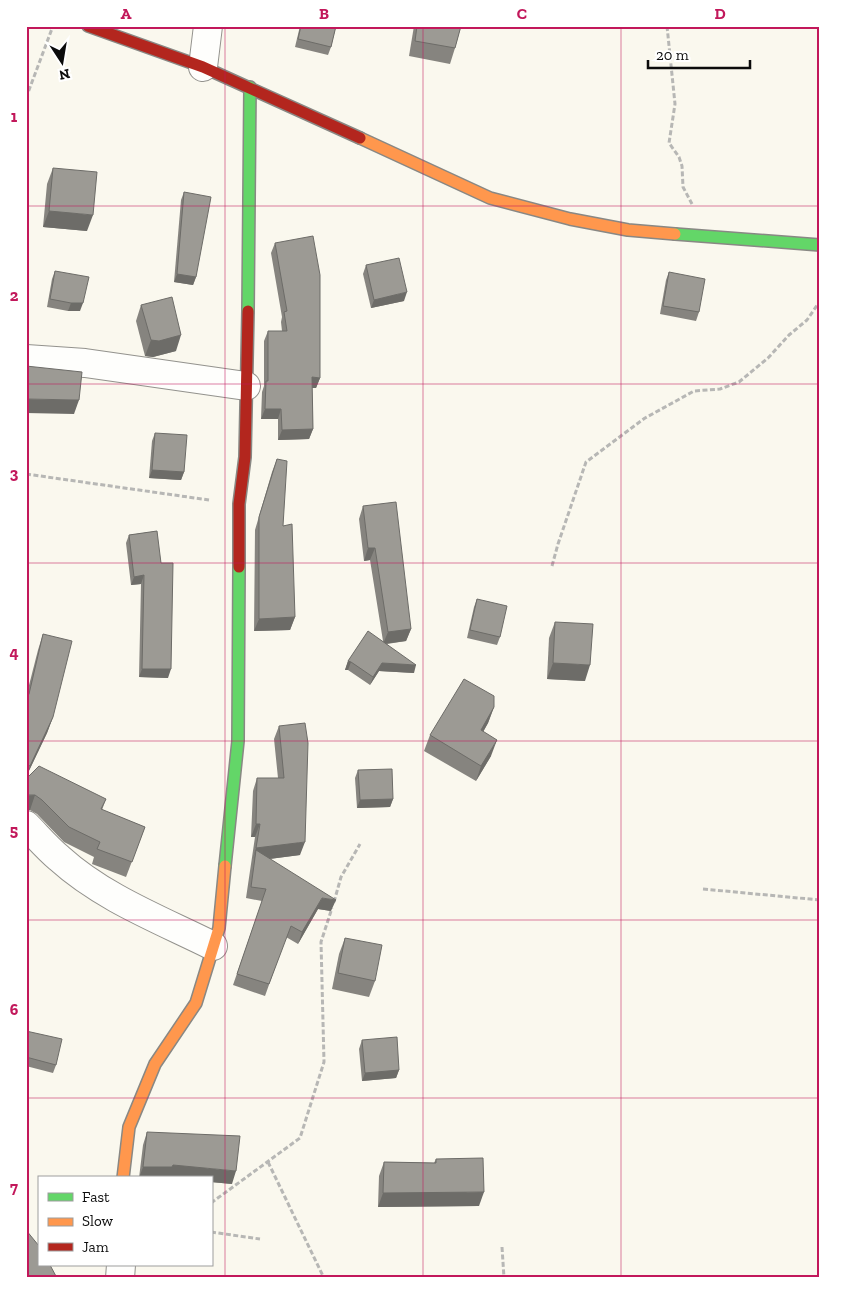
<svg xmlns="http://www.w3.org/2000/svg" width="846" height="1304" viewBox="0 0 846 1304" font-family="'Zilla Slab',serif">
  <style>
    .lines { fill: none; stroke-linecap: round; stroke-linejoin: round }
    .street-casing { stroke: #93928d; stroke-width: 30 }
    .fast-casing { stroke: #898884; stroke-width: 14 }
    .slow-casing { stroke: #898884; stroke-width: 14 }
    .jam-casing { stroke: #898884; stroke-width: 14 }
    .path { stroke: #b7b7b5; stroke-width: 3; stroke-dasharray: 5 2.5; stroke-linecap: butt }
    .street { stroke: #fefefc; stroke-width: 28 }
    .fast { stroke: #63d668; stroke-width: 11 }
    .slow { stroke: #ff974d; stroke-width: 11 }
    .jam { stroke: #b3261e; stroke-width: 11 }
    .wall { fill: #86847f }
    .shaded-wall { fill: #6d6c68 }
    .building { fill: #9c9a94; stroke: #6d6c68 }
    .grid { fill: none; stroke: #c2185b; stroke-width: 1; stroke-opacity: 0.55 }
    .neatline { fill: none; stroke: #c2185b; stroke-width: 2 }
    .grid-label { font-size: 16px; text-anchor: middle; font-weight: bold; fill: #c2185b }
  </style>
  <rect width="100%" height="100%" fill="#faf8ee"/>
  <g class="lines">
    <defs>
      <g id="street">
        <polyline points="203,67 208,26"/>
        <polyline points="26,359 85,363 246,386"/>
        <path d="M 26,825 C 37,836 47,848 59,858 C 103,898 161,920 213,946"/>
        <polyline points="120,1278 121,1265"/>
      </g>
      <g id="fast">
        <polyline points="675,234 820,245"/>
        <polyline points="248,311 250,87"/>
        <polyline points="225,866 238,741 239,567"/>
      </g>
      <g id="slow">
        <polyline points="360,138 490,198 570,219 628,230 675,234"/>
        <polyline points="123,1178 129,1127 155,1064 196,1003 219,928 225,866"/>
      </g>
      <g id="jam">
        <polyline points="88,26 203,67 360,138"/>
        <polyline points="239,567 239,504 245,457 248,311"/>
      </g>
    </defs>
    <use href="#street" class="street-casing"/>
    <use href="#fast" class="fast-casing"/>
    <use href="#slow" class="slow-casing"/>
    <use href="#jam" class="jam-casing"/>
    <g class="path">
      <polyline points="667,26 675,104 669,143 679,157 682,166 683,187 692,204"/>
      <polyline points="26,98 53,26"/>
      <polyline points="26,474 209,500"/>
      <polyline points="552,566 558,544 586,462 645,418 676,401 694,391 720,389 739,382 768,358 789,335 807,320 820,301"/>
      <polyline points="703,889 820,900"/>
      <polyline points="334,902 341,877 360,844"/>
      <polyline points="268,1162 324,1278"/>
      <polyline points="211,1203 300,1138 324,1062 321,942 332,908"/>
      <polyline points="211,1232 260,1239"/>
      <polyline points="502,1247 504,1278"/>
    </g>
    <use href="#street" class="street"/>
    <use href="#fast" class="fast"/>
    <use href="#slow" class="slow"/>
    <use href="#jam" class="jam"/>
  </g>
  <g class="wall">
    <polygon points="300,26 336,26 331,47 328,55 295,47"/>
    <polygon points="414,26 461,26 455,48 450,64 409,56"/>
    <polygon points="53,168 87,231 43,227 47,184"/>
    <polygon points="184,192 196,277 193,285 174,282 181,200"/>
    <polygon points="275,243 320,378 316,388 312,388 313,429 309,439 278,440 278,419 261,419 262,392 264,386 264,341 268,331 282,331 281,322 282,317 271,253"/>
    <polygon points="366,265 404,301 371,308 363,274"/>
    <polygon points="55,271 80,311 68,311 47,307 52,279"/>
    <polygon points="669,272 699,312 696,321 660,314 666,280"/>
    <polygon points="141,305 176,351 153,357 145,356 136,321"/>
    <polygon points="155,433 184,472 181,480 149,478 152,441"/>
    <polygon points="277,459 283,526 295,617 290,630 254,631 255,530 272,472"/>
    <polygon points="363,506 411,629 406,641 387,644 414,673 379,671 370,685 348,670 345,670 348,661 383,641 370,560 364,561 359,519"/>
    <polygon points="157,531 168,678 139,677 141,584 131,585 126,543 129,535"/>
    <polygon points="477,599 500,637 497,645 467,638 474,607"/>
    <polygon points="555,622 585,681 547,679 549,638"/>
    <polygon points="43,634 53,717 47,733 26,777 26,697 38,650"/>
    <polygon points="494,707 488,723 483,732 491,756 476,781 424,751 430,735"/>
    <polygon points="279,726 300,855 269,859 331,911 318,909 298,944 286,937 265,996 233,985 262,901 246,898 255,837 251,837 253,791 257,778 278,778 274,739"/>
    <polygon points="358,770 393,799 390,807 357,808 355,778"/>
    <polygon points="26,779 106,799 102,810 145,827 126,877 92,864 94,857 64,842 37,814 30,810 26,810"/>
    <polygon points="345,938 375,981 369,997 332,989 339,954"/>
    <polygon points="26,1031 56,1065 53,1073 26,1066"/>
    <polygon points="362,1040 399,1070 396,1078 362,1081 359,1049"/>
    <polygon points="147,1132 232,1184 211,1182 211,1178 139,1178 143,1145"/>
    <polygon points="436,1159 479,1206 378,1207 379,1176 384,1162 434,1163"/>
  </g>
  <g class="shaded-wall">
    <polygon points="49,211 93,215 87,231 43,227"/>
    <polygon points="177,274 196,277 193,285 174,282"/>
    <polygon points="407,292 404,301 371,308 374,300"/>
    <polygon points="71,303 83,303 80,311 68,311"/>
    <polygon points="181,335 176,351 153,357 145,356 151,340"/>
    <polygon points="312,377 320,378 316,388 309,388"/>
    <polygon points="26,399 79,400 74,414 26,413"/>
    <polygon points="265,409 281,409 278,419 261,419"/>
    <polygon points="313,429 309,439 278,440 282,430"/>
    <polygon points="152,470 184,472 181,480 149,478"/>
    <polygon points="368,548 375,548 370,560 364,561"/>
    <polygon points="144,575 141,584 131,585 134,577"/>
    <polygon points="295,617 290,630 254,631 259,619"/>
    <polygon points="411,629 406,641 383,644 388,632"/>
    <polygon points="348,661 351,662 348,670 345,670"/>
    <polygon points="382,663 416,665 414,673 379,671 370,685 373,677"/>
    <polygon points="553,663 590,665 585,681 547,679"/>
    <polygon points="142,669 171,669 168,678 139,677"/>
    <polygon points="494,707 488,723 475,746 481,730"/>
    <polygon points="53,717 47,733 26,777 30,766"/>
    <polygon points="497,740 491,756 476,781 481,766"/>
    <polygon points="35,795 30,810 26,810 27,796"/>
    <polygon points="393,799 390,807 357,808 360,800"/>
    <polygon points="256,824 260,824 255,837 251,837"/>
    <polygon points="305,842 300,855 254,861 256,850 252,861 256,848"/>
    <polygon points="322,898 336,900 331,911 318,909 298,944 302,932"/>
    <polygon points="399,1070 396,1078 362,1081 365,1073"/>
    <polygon points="173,1165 236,1171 232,1184 211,1182 211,1178 139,1178 143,1167"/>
    <polygon points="484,1192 479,1206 378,1207 383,1193"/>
  </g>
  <g class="building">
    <polygon points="301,26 336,26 331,47 298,39"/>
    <polygon points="417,26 461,26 455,48 415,41"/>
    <polygon points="53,168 97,172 93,215 49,211"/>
    <polygon points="184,192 211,197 196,277 177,274"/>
    <polygon points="313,236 320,275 320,378 312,377 313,429 282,430 281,409 265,409 266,381 268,381 268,331 287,331 284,312 287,311 275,243"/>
    <polygon points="399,258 407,292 374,300 366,265"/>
    <polygon points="55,271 89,277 83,303 71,303 50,299"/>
    <polygon points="669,272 705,279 699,312 663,306"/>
    <polygon points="172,297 181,335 159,341 151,340 141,305"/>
    <polygon points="26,366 82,372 79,400 26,399"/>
    <polygon points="155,433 187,435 184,472 152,470"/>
    <polygon points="277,459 287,461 283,526 292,524 295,617 259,619 259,517"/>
    <polygon points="396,502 411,629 388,632 375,548 368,548 363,506"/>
    <polygon points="157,531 161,563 173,563 171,669 142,669 144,575 134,577 129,535"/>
    <polygon points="477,599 507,606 500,637 470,630"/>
    <polygon points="555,622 593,624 590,665 553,663"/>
    <polygon points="368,631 416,665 382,663 373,677 351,662 348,661"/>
    <polygon points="43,634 72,641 53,717 30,766 26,764 26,699 29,694"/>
    <polygon points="464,679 494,696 494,707 481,730 497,740 481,766 430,735"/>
    <polygon points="305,723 308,743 305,842 256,848 260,824 256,824 257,778 284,778 279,726"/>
    <polygon points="39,766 106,799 101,809 145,827 132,862 97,849 100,842 69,827 42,800 35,795 26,795 26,779"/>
    <polygon points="392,769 393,799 360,800 358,770"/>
    <polygon points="256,850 336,900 322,898 302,932 291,926 269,984 237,974 266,889 251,887"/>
    <polygon points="345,938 382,945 375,981 338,973"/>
    <polygon points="26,1031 62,1039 56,1065 26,1057"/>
    <polygon points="397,1037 399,1070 365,1073 362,1040"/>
    <polygon points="147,1132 240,1136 236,1171 173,1165 172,1167 143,1167"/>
    <polygon points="483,1158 484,1192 383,1193 384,1162 436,1163 436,1159"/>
    <polygon points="26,1230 39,1246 39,1265 50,1265 57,1278 26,1278"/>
  </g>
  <path class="grid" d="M 225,26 L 225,1278M 423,26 L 423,1278M 621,26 L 621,1278M 26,206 L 820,206M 26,384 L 820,384M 26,563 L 820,563M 26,741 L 820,741M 26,920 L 820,920M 26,1098 L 820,1098"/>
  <rect width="846" height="1304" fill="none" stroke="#ffffff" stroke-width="55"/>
  <rect x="38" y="1176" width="175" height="90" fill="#ffffff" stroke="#9d9d9d"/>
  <rect x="48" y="1193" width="25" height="8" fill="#63d668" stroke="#9d9d9d"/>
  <text x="82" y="1202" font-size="15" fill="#0b0b0b">Fast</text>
  <rect x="48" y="1218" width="25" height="8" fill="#ff974d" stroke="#9d9d9d"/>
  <text x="82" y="1226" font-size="15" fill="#0b0b0b">Slow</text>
  <rect x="48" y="1243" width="25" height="8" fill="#b3261e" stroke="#9d9d9d"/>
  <text x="82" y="1252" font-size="15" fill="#0b0b0b">Jam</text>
  <g transform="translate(62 62) rotate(168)" stroke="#ffffff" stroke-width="4" paint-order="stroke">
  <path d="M0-4L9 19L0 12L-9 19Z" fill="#0b0b0b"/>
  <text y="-8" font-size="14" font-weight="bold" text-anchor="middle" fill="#0b0b0b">N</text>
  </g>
  <path d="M648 60v8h102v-8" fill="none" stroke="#0b0b0b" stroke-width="2.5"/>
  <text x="656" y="60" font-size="15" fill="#0b0b0b" stroke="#ffffff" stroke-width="4" paint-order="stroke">20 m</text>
  <rect x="28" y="28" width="790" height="1248" class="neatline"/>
  <g class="grid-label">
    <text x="126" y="19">A</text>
    <text x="324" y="19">B</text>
    <text x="522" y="19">C</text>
    <text x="720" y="19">D</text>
    <text x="14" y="122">1</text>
    <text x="14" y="301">2</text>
    <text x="14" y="479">3</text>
    <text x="14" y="658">4</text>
    <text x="14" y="836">5</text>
    <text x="14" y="1015">6</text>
    <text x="14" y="1193">7</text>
  </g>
</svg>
